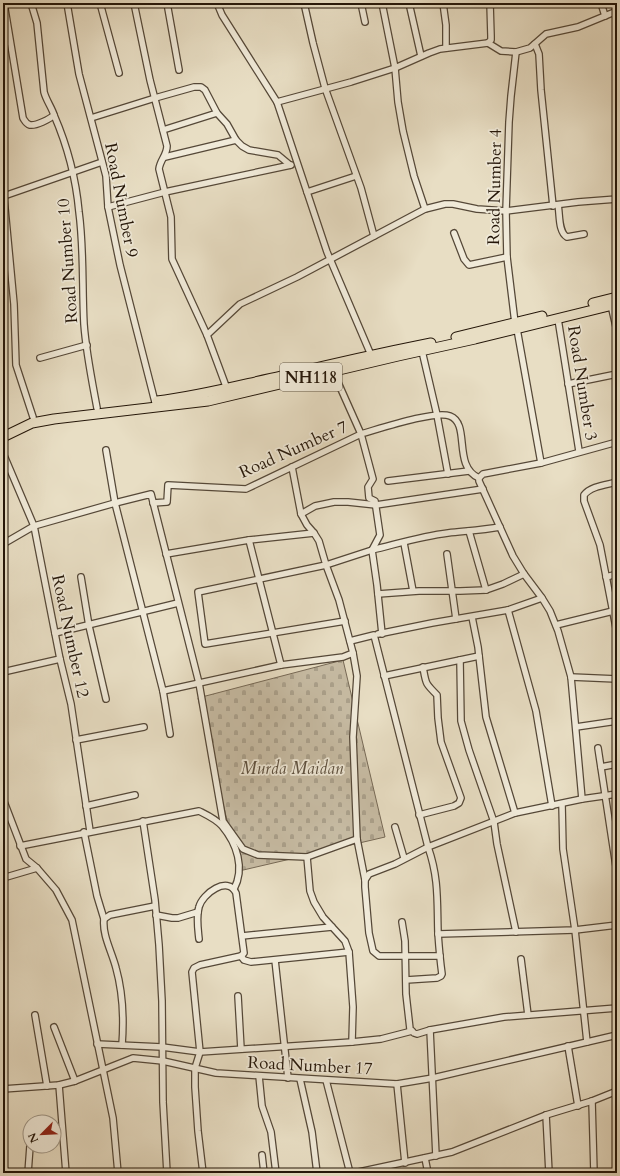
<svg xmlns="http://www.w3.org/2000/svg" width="620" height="1176" viewBox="0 0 620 1176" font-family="Cardo,serif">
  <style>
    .cemetery { fill: url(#cemetery-stones); stroke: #766956 }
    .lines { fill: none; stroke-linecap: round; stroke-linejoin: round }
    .minor-casing { stroke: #554838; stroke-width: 8 }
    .trunk-casing { stroke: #241609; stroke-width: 11 }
    .minor { stroke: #f0ead9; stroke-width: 5.5 }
    .trunk { stroke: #e8dec4; stroke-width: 9 }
    .labels { text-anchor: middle; stroke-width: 3.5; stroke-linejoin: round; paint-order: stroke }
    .shield { fill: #f0ead9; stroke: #615647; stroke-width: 1 }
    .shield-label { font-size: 16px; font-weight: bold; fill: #241609 }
    .street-label { font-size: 17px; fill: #241609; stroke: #f0ead9 }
    .park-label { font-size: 17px; font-style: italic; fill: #5d503f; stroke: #f0ead9 }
  </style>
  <defs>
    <pattern id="cemetery-stones" width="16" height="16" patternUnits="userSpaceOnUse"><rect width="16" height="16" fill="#c7bca4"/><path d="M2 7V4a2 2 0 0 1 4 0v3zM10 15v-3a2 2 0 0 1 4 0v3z" fill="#aba18c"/></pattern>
  </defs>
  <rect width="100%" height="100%" fill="#e8dec4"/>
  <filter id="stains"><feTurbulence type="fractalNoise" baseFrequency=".005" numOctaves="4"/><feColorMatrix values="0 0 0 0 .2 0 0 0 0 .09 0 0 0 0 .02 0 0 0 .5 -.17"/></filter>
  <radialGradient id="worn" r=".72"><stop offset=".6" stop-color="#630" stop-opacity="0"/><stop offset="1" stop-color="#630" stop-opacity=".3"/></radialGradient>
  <polygon class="cemetery" points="343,660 385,837 239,871 198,698"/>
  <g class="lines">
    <defs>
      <g id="minor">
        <path d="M 4,3 L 23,118 C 25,121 26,124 30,125 C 36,126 50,119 54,115 C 52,108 46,100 44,92 L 37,23 L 31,3"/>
        <polyline points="67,3 79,74 106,176 108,207 120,265 155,402"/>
        <polyline points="100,3 119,73"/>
        <path d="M 134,3 L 150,80 L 167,146 C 167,155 160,160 159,169 L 171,217 L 172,259 L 207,335"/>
        <polyline points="167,3 179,70"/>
        <polyline points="217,3 222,15 277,102 327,252 371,355"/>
        <polyline points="304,3 313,43 325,88 361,188 374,236"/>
        <polyline points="361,3 365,22"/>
        <polyline points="382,3 395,68 398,102 403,131 414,176 425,209"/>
        <polyline points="409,3 421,56"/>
        <polyline points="443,3 446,25 446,48"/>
        <polyline points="601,3 605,16"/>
        <polyline points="488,43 501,51 516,52 530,48 546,34 578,27 617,11"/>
        <polyline points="535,44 539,54 541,90 553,206"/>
        <polyline points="277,102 351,82 395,68 429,53 440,49 488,43 491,40 491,36 490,3"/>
        <path d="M 54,115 C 67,145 76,179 79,212 C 84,249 82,287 84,324 C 86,352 92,381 97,408"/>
        <polyline points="91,118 155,98 194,87 201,87 205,90 217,113 227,124 236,140 242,146 249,150 278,155 290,165"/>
        <polyline points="163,130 217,113"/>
        <polyline points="165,157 236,140"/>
        <polyline points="3,187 14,304 16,365 33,417"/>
        <polyline points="307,192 356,176"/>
        <polyline points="4,196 102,162"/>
        <path d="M 558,205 C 560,214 558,232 567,237 L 584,234"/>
        <polyline points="108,207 165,192 291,165"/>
        <polyline points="454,233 464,259 469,265 507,257"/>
        <polyline points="611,305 617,331"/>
        <polyline points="558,319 579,451"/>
        <polyline points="515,323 507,257 506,211 509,122 511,96 516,52"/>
        <polyline points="517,329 541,463"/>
        <polyline points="422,351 437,415 448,474"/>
        <polyline points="40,358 87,345"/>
        <polyline points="568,384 617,374"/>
        <polyline points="227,389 207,335 240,304 297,277 425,209 445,204 453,204 477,209 506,211 578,202 617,199"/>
        <polyline points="106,450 115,503 163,691 170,734"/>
        <polyline points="3,453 34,526 60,659 71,704 90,831"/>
        <polyline points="292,467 301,514 307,525 314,533 319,541 326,565 198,592 205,644 345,621"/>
        <polyline points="388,481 469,471"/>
        <path d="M 617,482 C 606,485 591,486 584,495 L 584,501 L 600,545 L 617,633"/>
        <polyline points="153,503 167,502 168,485 246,489 361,434 332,369"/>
        <polyline points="301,514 315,506 334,502 348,502 376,505 483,489"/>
        <polyline points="469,531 486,590"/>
        <polyline points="249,540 314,533"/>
        <polyline points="404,543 413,591"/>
        <polyline points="3,544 34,526 115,503 151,494 199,683 223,821 243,849 258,855 307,857 357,839"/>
        <polyline points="166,554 249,540 281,665"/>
        <polyline points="447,554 456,619"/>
        <polyline points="81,577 89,626 106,699"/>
        <polyline points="606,577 617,574"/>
        <polyline points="378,594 419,591 460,591 486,590 503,584 524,574"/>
        <polyline points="508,610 536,711 552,806"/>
        <polyline points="472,617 478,647 486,717 515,813"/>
        <polyline points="556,625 613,611"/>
        <polyline points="55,633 178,603"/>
        <polyline points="378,634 432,623 508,610 542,598"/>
        <path d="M 382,634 L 377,585 L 372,550 C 397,544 422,536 448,533 C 466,531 483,530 500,527"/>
        <path d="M 350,641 L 374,635 L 428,847 C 439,878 437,902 438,933 C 439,947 440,960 442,974 L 441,976 L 437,978 L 406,980"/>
        <polyline points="353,653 357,676 353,737 357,839 365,880"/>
        <polyline points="460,660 461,721 469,750 494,822 497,844 516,932"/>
        <polyline points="3,672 60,659"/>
        <polyline points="384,676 479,656"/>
        <polyline points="571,677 617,679"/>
        <path d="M 163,691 L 281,665 L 343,657 L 353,653 L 339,600 L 326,565 L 372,550 L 380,535 L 375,501 L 369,498 L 368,487 L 373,479 L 361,434 C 379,429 435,410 450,416 C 471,424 452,466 479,478"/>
        <polyline points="576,727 617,721"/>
        <polyline points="76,740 144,727"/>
        <polyline points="598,748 617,873"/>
        <polyline points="601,767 617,764"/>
        <polyline points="3,799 26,859 37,868 56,890 72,920 113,1118 118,1173"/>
        <polyline points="582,799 571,677 558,631 550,611 542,598 524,574 513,556 479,481 479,478 483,474 541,463 617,442"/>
        <polyline points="562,804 563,849 575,930 587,1042"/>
        <polyline points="86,806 135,795"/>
        <path d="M 419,815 L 454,806 L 459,803 L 461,798 L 441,742 L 438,718 L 437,695 C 425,683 426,684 423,667"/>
        <polyline points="143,821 155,900 159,945 162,1001 163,1102 167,1173"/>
        <polyline points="395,827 404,858"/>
        <polyline points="84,832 97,896 104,919"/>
        <path d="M 20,846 L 199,811 C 207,815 216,819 222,826 C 237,844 245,868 234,889"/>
        <polyline points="307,857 310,891 314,902 323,917 345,941 349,952 353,1007 352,1042"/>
        <polyline points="3,878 37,868"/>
        <polyline points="156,915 172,918 178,918 198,912"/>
        <polyline points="402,922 405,941 406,994 410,1029 414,1033 417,1034 430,1030 504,1017 617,1008"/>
        <polyline points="438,934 575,930 617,925"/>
        <polyline points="242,936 332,927"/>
        <path d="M 199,939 C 198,929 196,917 199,907 C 202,894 228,875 236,893 L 244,953 L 241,956 L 200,965 L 194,968 L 192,972 L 200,1052 L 195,1068 L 195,1087 L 198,1131 L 203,1173"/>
        <polyline points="241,956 244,960 251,962 349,952"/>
        <polyline points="440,956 379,956 373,951 369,933 365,887 365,880 369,874 395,864 428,847 515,813 582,799 617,794"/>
        <polyline points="521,959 528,1015"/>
        <polyline points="275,960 288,1078"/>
        <polyline points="238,996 241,1049"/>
        <polyline points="35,1015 47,1086"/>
        <polyline points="54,1027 75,1081"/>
        <polyline points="430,1030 436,1156"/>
        <polyline points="97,1044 162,1047 200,1052 352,1042 381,1039 412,1031"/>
        <path d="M 122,1045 C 124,1019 123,993 116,968 C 112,952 102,935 104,919 L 110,915 L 155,906"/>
        <polyline points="568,1046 578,1106"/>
        <polyline points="259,1076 262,1106 271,1132 276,1173"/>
        <polyline points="300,1079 312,1132 317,1173"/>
        <polyline points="326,1080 350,1173"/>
        <polyline points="397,1084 405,1163"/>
        <polyline points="59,1085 66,1173"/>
        <polyline points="3,1089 59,1085 75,1081 133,1058 163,1061 216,1073 397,1084 433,1078 617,1035"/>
        <polyline points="592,1101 594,1173"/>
        <polyline points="546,1115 549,1173"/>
        <polyline points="262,1155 264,1173"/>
        <polyline points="425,1158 428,1173"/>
        <polyline points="28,1173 30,1146"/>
        <polyline points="354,1173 452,1152 546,1115 592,1101 617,1091"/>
      </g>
      <g id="trunk">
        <polyline points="593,303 617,297"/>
        <polyline points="456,337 542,316"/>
        <path d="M 157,401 C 199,396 240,385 282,376 C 332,364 381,353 431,343"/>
        <polyline points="3,437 32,423 54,419 208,401 398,356 475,339 617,304"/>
      </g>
    </defs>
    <use href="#minor" class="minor-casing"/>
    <use href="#trunk" class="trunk-casing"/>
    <use href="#minor" class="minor"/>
    <use href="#trunk" class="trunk"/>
  </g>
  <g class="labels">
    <rect class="shield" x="280" y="363" width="62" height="28" rx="3"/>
    <g class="shield-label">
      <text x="311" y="383">NH118</text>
    </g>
    <g class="street-label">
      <text transform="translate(494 187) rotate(-89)" y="6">Road Number 4</text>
      <text transform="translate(122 200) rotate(79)" y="6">Road Number 9</text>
      <text transform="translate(67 261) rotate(-94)" y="6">Road Number 10</text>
      <text transform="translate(583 383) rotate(81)" y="6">Road Number 3</text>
      <text transform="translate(293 449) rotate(-24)" y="6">Road Number 7</text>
      <text transform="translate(71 636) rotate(78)" y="6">Road Number 12</text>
      <text transform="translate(310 1065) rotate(3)" y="6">Road Number 17</text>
    </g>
    <g class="park-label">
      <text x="292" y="774">Murda Maidan</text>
    </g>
  </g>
  <rect width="620" height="1176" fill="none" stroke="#e8dec4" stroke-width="16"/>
  <rect x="4" y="4" width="612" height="1168" fill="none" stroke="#241609" stroke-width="2"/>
  <rect x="8" y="8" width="604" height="1160" fill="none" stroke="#241609"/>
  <g transform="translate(42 1134) rotate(246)"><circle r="19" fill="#f0ead9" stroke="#9e9586"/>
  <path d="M0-3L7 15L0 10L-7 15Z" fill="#8f2418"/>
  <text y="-6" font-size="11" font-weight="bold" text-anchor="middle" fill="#241609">N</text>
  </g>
  <rect width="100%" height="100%" filter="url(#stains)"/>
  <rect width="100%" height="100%" fill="url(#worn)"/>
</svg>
